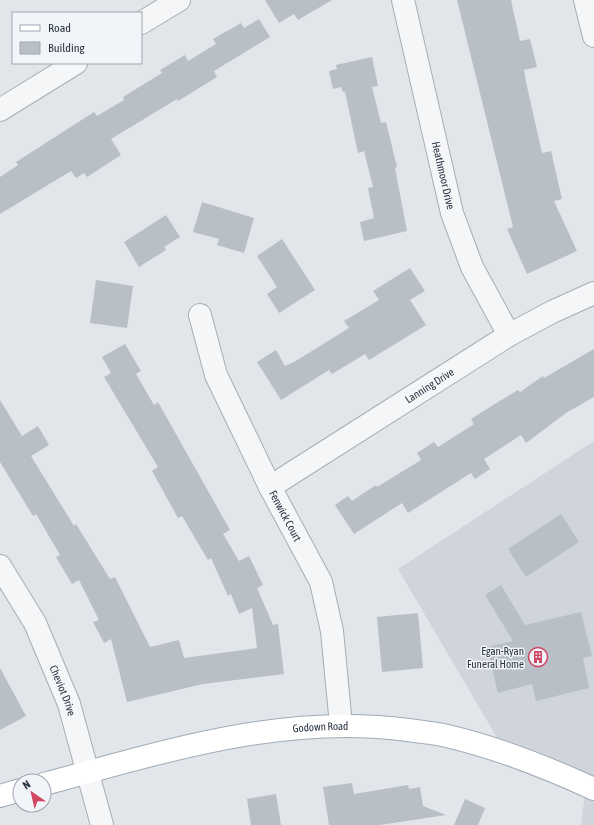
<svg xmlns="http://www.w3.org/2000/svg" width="594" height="825" viewBox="0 0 594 825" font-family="'Asap Condensed',sans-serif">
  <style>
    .built { fill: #d0d5dc }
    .building { fill: #b9bfc7 }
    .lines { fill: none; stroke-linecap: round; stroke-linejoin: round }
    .street-casing { stroke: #a7adb4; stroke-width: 24 }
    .primary-casing { stroke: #a1abb6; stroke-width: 24 }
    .street { stroke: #f5f6f8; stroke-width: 22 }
    .primary { stroke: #fff; stroke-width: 22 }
    .labels { text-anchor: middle; stroke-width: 3; stroke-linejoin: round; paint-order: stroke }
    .street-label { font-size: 11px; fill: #2a3442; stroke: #f1f4f8 }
    .poi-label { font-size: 11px; fill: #2a3442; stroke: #f1f4f8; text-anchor: end }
  </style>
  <rect width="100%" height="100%" fill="#e2e6ea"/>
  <polygon class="built" points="594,441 594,825 581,825 586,786 506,753 398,569"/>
  <g class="building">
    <polygon points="265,0 332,0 298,20 294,14 279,23"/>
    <polygon points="457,0 511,0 520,41 530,39 537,67 524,70 526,82 542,153 551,151 562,199 554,201 577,251 527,274 507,229 513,227"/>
    <polygon points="259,19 270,37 214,71 217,77 178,101 177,99 111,139 121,155 87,177 84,173 76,178 71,171 0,214 0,177 18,165 16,162 94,112 97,116 124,100 123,97 162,73 160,70 185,55 188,61 216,44 213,39 241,23 244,28"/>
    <polygon points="372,57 378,86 372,87 381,123 386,122 397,167 395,168 407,231 364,241 360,222 374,218 368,188 373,187 364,151 358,153 345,92 343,92 341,87 333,89 329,71 337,69 336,65"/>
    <polygon points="202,202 254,218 244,253 217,245 219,239 193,232"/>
    <polygon points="166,215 180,237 164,247 166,250 139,267 124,242"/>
    <polygon points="282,239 315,290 279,313 267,294 277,287 257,256"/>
    <polygon points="410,268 425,291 410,300 426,325 369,360 365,354 332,374 329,370 281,400 257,362 276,350 285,366 294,362 349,328 344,321 379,300 373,291"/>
    <polygon points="96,280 133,286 127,328 90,323"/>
    <polygon points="125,344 141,371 136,374 154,405 158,402 230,530 223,534 239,561 249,556 263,585 257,588 273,625 278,624 284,674 203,684 127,702 111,639 104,643 93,622 99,620 79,580 72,584 56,557 60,555 36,514 33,516 0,462 0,400 22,436 38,426 49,445 31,456 74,526 76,524 110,579 115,577 150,647 179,640 184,658 257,648 252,608 239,614 231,594 228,596 211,558 208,560 182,516 178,518 152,471 158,467 104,377 111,373 102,357"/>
    <polygon points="594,349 594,397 566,413 526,443 521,435 484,459 490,469 475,479 471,473 408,513 402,503 354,534 335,505 348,496 352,501 376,485 377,487 421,460 417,453 434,442 438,447 474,424 471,419 490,407 518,390 520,392 543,376 544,378"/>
    <polygon points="561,514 579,542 526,577 508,549"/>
    <polygon points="501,585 525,625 581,612 592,656 583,658 589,688 536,701 532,684 498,693 487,647 513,641 485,595"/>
    <polygon points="418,613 423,668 382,672 377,617"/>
    <polygon points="0,668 26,716 0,730"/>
    <polygon points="352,783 354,794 408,785 409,789 420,787 423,806 446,815 380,825 329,825 323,787"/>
    <polygon points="276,794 281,825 251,825 247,799"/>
    <polygon points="465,799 485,808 478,825 454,825"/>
  </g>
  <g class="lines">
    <defs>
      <g id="street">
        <path id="s1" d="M 403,0 L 452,213 L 472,267 L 509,335"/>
        <polyline points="585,0 594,36"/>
        <polyline points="141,23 179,0"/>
        <polyline points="0,110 76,63"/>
        <path id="s2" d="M 200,315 L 216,375 L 270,487 L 321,582 L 332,631 L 341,725"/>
        <path id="s3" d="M 270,487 L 509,335 L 552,312 L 594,293"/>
        <path id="s4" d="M 0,566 L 35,623 L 69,704 L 102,825"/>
      </g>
      <g id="primary">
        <path id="s5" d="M 44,784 C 164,752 283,713 408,730 C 421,732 435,733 447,736 C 499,748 546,767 594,789"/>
        <polyline points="0,796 20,790"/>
      </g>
    </defs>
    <use href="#street" class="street-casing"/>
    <use href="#primary" class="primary-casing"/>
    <use href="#street" class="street"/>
    <use href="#primary" class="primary"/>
  </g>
  <defs>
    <symbol id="building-ring" viewBox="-11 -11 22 22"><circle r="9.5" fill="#f1f4f8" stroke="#cf4763" stroke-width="1.5"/><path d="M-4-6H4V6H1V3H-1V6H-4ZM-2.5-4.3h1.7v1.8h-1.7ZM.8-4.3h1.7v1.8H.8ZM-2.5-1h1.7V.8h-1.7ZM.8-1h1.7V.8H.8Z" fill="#cf4763"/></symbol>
  </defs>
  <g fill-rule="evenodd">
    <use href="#building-ring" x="527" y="646" width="22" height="22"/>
  </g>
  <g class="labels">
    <g class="street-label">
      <text dy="4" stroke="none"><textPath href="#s1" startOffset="180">Heathmoor Drive</textPath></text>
      <text dy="4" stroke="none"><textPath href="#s3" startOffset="189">Lanning Drive</textPath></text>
      <text dy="4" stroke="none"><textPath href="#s2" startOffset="219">Fenwick Court</textPath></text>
      <text dy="4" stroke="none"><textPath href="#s4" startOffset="140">Cheviot Drive</textPath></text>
      <text dy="4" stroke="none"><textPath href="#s5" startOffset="283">Godown Road</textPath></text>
    </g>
    <g class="poi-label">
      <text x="524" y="655">Egan-Ryan<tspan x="524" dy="13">Funeral Home</tspan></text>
    </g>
  </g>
  <rect x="12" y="12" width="130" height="52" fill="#f1f4f8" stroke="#a1a7af"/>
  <rect x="20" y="25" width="20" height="6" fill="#ffffff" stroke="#a1a7af"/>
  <text x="48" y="32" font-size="12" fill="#2a3442">Road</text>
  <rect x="20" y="42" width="20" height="12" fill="#b9bfc7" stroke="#a1a7af"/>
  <text x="48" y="52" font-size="12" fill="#2a3442">Building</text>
  <g transform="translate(32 793) rotate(326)"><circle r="19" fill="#f1f4f8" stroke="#a1a7af"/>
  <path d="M0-3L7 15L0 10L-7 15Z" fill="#cf4763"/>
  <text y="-6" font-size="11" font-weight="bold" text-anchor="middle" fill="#2a3442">N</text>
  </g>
</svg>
